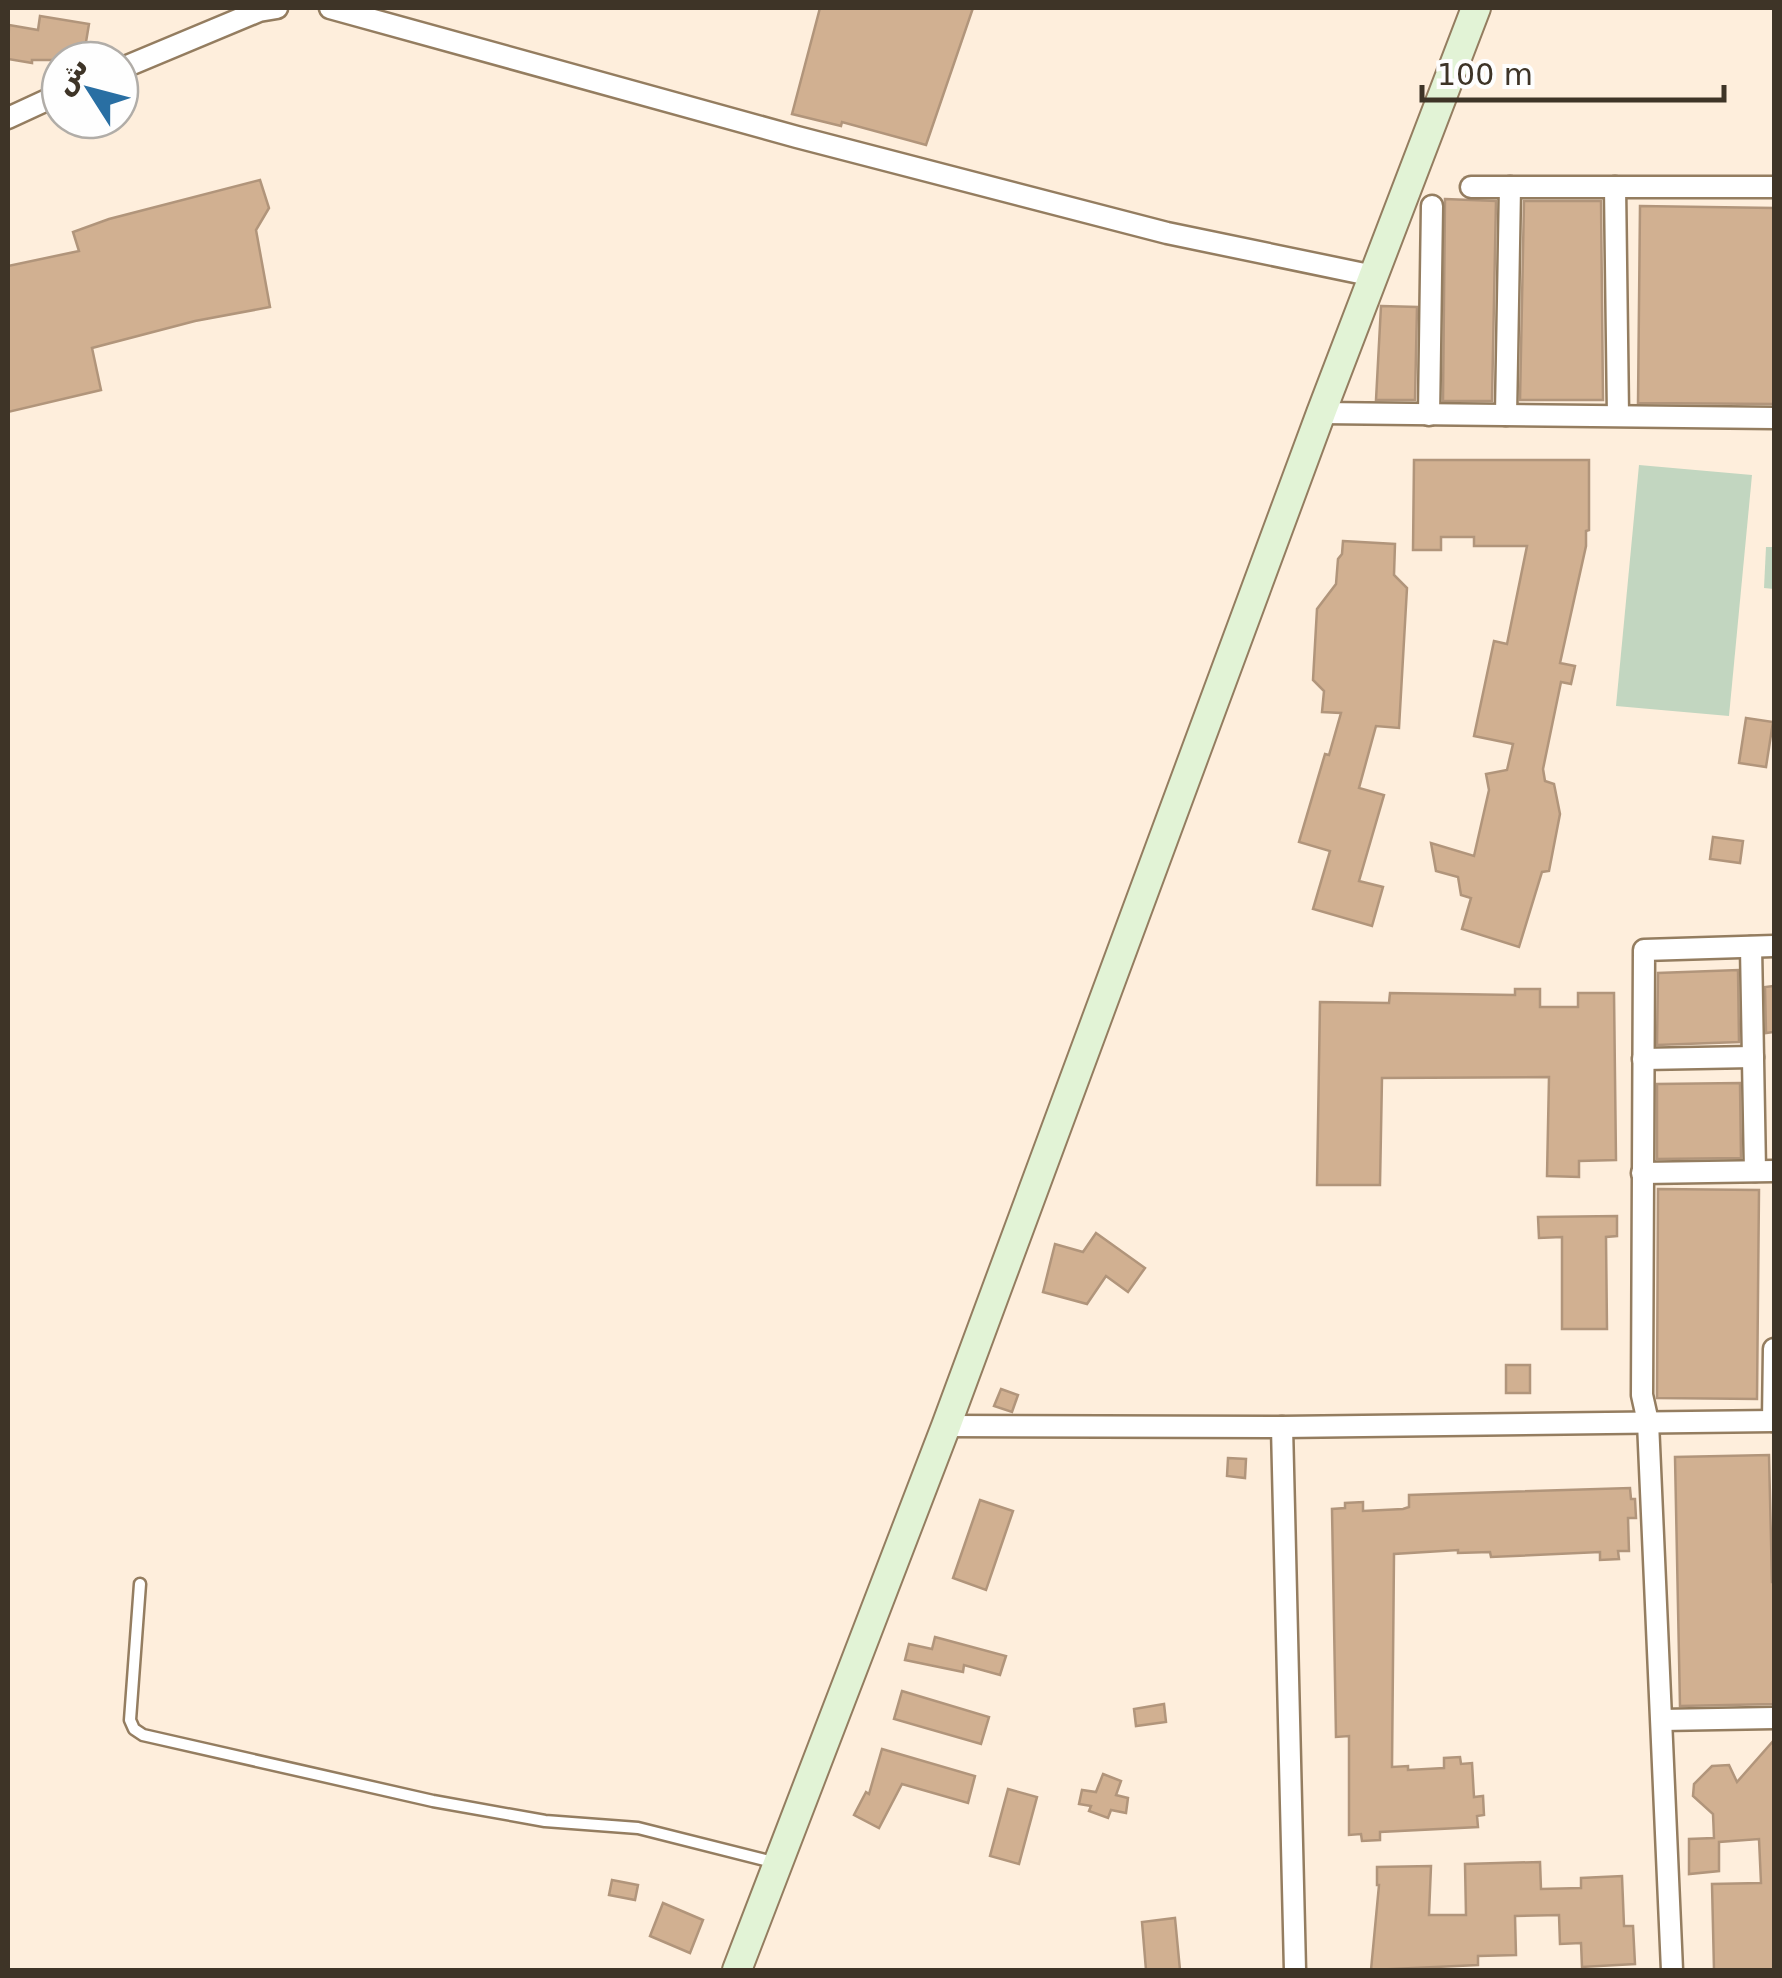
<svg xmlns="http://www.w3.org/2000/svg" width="1782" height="1978" viewBox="0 0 1782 1978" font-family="'DejaVu Sans','Noto Naskh Arabic',sans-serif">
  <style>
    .green { fill: #c2d6c0 }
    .building { fill: #d1b091; stroke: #b1957b; stroke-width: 2.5 }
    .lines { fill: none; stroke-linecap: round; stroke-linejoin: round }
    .service-casing { stroke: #947d60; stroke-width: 15 }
    .minor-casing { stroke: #947d60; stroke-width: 25 }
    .secondary-casing { stroke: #947d60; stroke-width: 32 }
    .service { stroke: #fff; stroke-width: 10 }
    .minor { stroke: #fff; stroke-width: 20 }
    .secondary { stroke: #e2f3d6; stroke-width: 28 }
  </style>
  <rect width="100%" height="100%" fill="#feeedc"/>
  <g class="green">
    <polygon points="1639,465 1752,475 1729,716 1616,706"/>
    <polygon points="1766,547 1774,547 1774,589 1764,588"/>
  </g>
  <g class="building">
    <polygon points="820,8 973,8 926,145 842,122 841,126 792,114"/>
    <polygon points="40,16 89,24 83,60 32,60 32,63 8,59 9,25 38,30"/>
    <polygon points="260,180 269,208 256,230 270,307 195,321 92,348 101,390 8,412 8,266 79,251 73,232 109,219"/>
    <polygon points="1445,199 1496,201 1492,401 1443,401"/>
    <polygon points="1524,201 1601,201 1603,400 1520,400"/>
    <polygon points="1640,206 1774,208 1774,404 1638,403"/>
    <polygon points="1381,306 1417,307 1415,400 1376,400"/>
    <polygon points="1414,460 1589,460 1589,530 1586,531 1586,546 1560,663 1575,666 1571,684 1561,682 1543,769 1545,781 1554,784 1560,814 1549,871 1542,872 1519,947 1462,929 1471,898 1461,895 1458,877 1436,871 1431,843 1474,856 1489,790 1486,774 1507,770 1513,744 1474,736 1494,641 1507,644 1527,546 1474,546 1474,537 1441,537 1441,550 1413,550"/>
    <polygon points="1343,541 1395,544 1394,575 1407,588 1399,728 1376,726 1359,788 1384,795 1359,881 1383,887 1372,926 1313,909 1330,851 1299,842 1325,754 1329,755 1341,713 1322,712 1324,691 1313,680 1317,609 1336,584 1338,559 1342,554"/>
    <polygon points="1746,718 1773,722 1766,767 1739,763"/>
    <polygon points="1713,837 1743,841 1740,863 1710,859"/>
    <polygon points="1738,970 1739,1042 1657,1045 1658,973"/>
    <polygon points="1774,986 1774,1032 1766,1033 1765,987"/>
    <polygon points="1515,989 1540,989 1540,1007 1578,1007 1578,993 1614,993 1616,1160 1579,1161 1579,1177 1547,1176 1549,1077 1382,1078 1380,1185 1317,1185 1320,1002 1389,1003 1390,993 1515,995"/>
    <polygon points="1740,1083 1741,1158 1657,1159 1657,1084"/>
    <polygon points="1658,1189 1759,1190 1757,1399 1657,1398"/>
    <polygon points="1617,1216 1617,1236 1606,1237 1607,1329 1562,1329 1562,1237 1539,1238 1538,1217"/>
    <polygon points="1096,1233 1145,1268 1128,1292 1106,1276 1087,1304 1043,1292 1055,1244 1083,1252"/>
    <rect x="1506" y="1365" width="24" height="28"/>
    <polygon points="1001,1389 1018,1395 1012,1412 994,1406"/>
    <polygon points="1769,1455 1772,1582 1774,1582 1774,1704 1680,1706 1675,1457"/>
    <polygon points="1228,1458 1246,1459 1245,1478 1227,1476"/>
    <polygon points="1630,1488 1631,1499 1635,1499 1636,1518 1628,1518 1629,1551 1618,1551 1619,1559 1600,1560 1600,1552 1491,1557 1490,1552 1458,1553 1458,1550 1394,1554 1392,1767 1408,1766 1408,1770 1444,1768 1444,1758 1460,1757 1461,1764 1472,1763 1474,1797 1483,1796 1484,1815 1477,1816 1478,1827 1380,1832 1380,1840 1362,1841 1361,1834 1349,1835 1349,1736 1336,1737 1332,1509 1345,1508 1345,1503 1363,1502 1363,1511 1403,1509 1409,1507 1409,1495"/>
    <polygon points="980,1500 1013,1511 986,1590 953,1578"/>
    <polygon points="935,1637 1006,1656 1000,1675 964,1665 963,1672 905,1660 909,1644 932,1649"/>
    <polygon points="902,1691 989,1717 981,1744 894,1719"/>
    <polygon points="1164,1704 1166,1722 1136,1726 1134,1709"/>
    <polygon points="1774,1740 1774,1970 1714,1970 1712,1884 1761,1883 1759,1839 1719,1842 1719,1871 1689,1874 1689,1839 1714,1838 1713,1814 1693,1796 1694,1784 1712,1766 1729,1765 1737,1782"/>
    <polygon points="882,1749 975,1776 968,1803 902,1784 879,1828 854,1815 866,1792 869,1794"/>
    <polygon points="1103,1774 1121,1781 1116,1795 1128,1798 1126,1813 1111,1810 1108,1818 1089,1811 1091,1806 1079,1804 1082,1790 1096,1792"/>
    <polygon points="1008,1789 1037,1797 1019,1864 990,1856"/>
    <polygon points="1540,1862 1541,1889 1581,1888 1581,1878 1622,1876 1624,1926 1633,1926 1635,1964 1582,1967 1581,1943 1560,1944 1559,1915 1515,1916 1516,1955 1478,1956 1478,1965 1371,1970 1379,1885 1377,1885 1377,1867 1431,1866 1429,1915 1466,1915 1465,1864"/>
    <polygon points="612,1880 638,1885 635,1900 609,1895"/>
    <polygon points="663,1903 703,1920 690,1953 650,1936"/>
    <polygon points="1175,1918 1180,1970 1146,1970 1142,1922"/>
  </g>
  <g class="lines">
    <defs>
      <polyline id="service" points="140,1584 130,1720 134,1729 143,1735 433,1801 545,1821 638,1828 777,1863"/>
      <g id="minor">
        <polyline points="330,8 797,137 1167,233 1374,276"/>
        <polyline points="120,69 259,11 277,8"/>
        <polyline points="8,118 60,94"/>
        <polyline points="1471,187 1774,187"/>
        <polyline points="1615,187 1618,415"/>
        <polyline points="1321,413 1774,418"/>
        <polyline points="1429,415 1432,206"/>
        <polyline points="1506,415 1510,187"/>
        <polyline points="1751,947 1755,1171"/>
        <polyline points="1643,1059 1753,1057"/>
        <polyline points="1642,1173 1774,1171"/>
        <polyline points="1773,1421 1774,1349"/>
        <polyline points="946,1426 1282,1427 1774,1421"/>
        <polyline points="1282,1427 1295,1970"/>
        <polyline points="1662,1720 1774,1718"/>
        <polyline points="1672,1970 1648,1422 1642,1395 1644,950 1774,946"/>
      </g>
      <polyline id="secondary" points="737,1970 946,1426 1321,413 1476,8"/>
    </defs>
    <use href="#service" class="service-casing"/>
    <use href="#minor" class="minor-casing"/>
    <use href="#secondary" class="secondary-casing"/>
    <use href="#service" class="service"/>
    <use href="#minor" class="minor"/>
    <use href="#secondary" class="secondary"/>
  </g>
  <rect width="1782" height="1978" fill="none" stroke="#3e3427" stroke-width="20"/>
  <g transform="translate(90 90) rotate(306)"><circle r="48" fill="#fefefe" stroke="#b1ada8" stroke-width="2.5"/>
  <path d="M0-8L18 38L0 25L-18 38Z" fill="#296fa3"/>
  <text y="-15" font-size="28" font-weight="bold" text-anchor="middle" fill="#3e3427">ش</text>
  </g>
  <path d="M1422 85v15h302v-15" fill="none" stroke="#3e3427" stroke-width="5"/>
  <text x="1437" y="85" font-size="30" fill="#3e3427" stroke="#fefefe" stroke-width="8" paint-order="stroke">100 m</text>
</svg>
